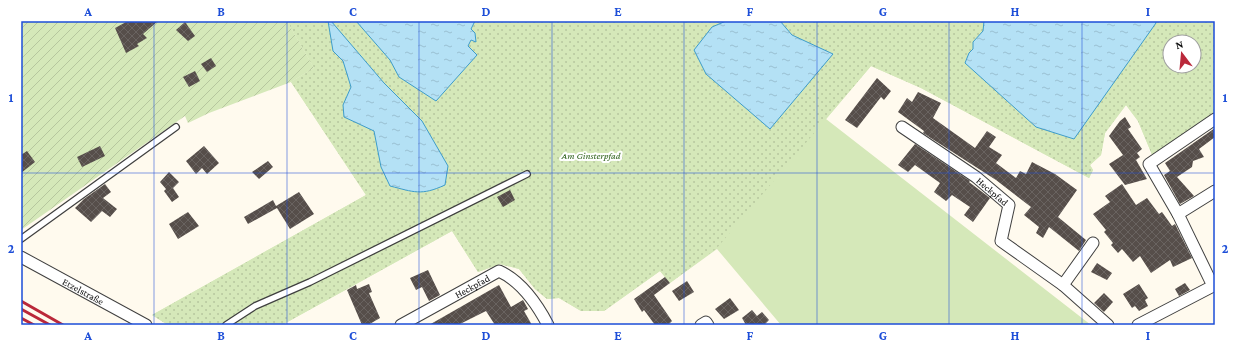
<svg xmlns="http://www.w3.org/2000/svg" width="1236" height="346" viewBox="0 0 1236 346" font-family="'Crimson Pro',serif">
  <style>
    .grass { fill: #d5e8b9 }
    .park { fill: url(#park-dots); fill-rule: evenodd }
    .garden { fill: url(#garden-furrows) }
    .water { fill: url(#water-ripples); stroke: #3d9cca }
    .building { fill: url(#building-cross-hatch) }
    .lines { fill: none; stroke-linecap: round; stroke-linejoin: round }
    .service-casing { stroke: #404040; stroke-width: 8 }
    .minor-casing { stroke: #404040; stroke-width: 13 }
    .service { stroke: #fff; stroke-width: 5.5 }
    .minor { stroke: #fff; stroke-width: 11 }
    .rail { stroke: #ba283a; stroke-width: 3 }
    .grid { fill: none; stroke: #1d4ed8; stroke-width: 1; stroke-opacity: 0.55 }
    .labels { text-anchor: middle; stroke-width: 4; stroke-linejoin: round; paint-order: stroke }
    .park-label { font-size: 10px; font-style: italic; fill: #32641f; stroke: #fff }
    .street-label { font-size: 10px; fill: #0d0d0d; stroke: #fff }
    .neatline { fill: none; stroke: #1d4ed8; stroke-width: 1.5 }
    .grid-label { font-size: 13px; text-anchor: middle; font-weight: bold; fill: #1d4ed8 }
  </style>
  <defs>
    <pattern id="park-dots" width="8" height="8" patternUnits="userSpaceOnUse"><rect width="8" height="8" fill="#d5e8b9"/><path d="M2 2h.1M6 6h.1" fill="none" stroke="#b6c69e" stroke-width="1.8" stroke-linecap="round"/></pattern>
    <pattern id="garden-furrows" width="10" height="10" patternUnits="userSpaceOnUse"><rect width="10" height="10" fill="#d5e8b9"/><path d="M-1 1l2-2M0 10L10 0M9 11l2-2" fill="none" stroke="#b6c69e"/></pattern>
    <pattern id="water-ripples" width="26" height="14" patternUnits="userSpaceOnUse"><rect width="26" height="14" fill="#b4e1f5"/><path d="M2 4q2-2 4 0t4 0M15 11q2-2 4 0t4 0" fill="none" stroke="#9ac0d1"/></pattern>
    <pattern id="building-cross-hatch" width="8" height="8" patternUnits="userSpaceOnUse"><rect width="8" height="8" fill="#564e4a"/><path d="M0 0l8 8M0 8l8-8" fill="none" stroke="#696360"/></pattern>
  </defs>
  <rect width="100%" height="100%" fill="#fffaee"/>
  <polygon class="grass" points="287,21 833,54 1156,23 1153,157 1138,121 1126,105 1105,133 1101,155 1090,165 1093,170 1089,178 921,88 871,66 826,119 1091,325 781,325 717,249 670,283 660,271 604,311 581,311 559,298 547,299 535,289 519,269 500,264 478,272 452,231 282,325 168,325 152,315 366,195 291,82 314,68"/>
  <path class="park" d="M 287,21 L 1215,21 L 1215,119 L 1153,157 L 1138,121 L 1126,105 L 1105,133 L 1101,155 L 1090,165 L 1093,170 L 1089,178 L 921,88 L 871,66 L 717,248 L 670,283 L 660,271 L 604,311 L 581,311 L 559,298 L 547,299 L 535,289 L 519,269 L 500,264 L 478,272 L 452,231 L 282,325 L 168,325 L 152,315 L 366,195 L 291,82 L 314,68 ZM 1170,42 L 1194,42 L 1194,66 L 1170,66 Z"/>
  <polygon class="garden" points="21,21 287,21 314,68 291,82 209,113 188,123 185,116 21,230"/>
  <g class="water">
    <path d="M 328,21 L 331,21 L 384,83 L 422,121 L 448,166 L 445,185 C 421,196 414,192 390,186 L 381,167 L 374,131 L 344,117 L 343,105 L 351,87 L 343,61 L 333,51 Z"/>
    <polygon points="356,21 475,21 471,29 475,33 476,42 471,40 468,46 477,55 436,101 399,77 390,60"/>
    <polygon points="726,21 780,21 792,35 833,54 770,129 706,74 694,50 712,27"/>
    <polygon points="984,21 1156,21 1156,23 1074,139 1036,127 965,63 969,53 973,49 973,42 983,31"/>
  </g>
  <g class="building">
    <polygon points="128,21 158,21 143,34 147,38 137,44 139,46 126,53 115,28"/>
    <polygon points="185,22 195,36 188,41 176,30"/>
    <polygon points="211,58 216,66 207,72 201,64"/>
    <polygon points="195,71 200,81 189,87 183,77"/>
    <polygon points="877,78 891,91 884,100 881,97 857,128 845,120"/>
    <polygon points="918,92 941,103 933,118 975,148 987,131 996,137 989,147 1002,155 996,163 1016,178 1020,171 1026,174 1032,162 1055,174 1077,190 1058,217 1086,240 1079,251 1049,227 1043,238 1036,233 1039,227 1024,215 1031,207 996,180 923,133 924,131 898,112 907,98 912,102"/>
    <polygon points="1125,117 1131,127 1128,129 1142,149 1137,153 1140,157 1136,160 1147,179 1125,185 1109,164 1123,155 1109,136 1120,121"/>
    <polygon points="1215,128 1215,137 1199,149 1204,157 1193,161 1192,167 1177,177 1194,196 1180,204 1164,175 1170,171 1165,163"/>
    <polygon points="915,144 970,181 969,182 990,198 973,222 964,215 970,207 952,195 946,201 934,192 940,183 915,165 908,172 898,165"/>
    <polygon points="100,146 105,156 82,167 77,157"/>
    <polygon points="204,146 219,163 207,174 202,168 196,174 186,161"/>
    <polygon points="27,151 35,162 21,173 21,155"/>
    <polygon points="268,161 273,167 259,179 252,172"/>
    <polygon points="169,172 179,182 173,188 179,197 172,202 164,191 166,189 160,182"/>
    <polygon points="105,184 111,192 103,198 117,209 110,217 102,211 91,222 75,208 84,199"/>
    <polygon points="1122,184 1136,205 1147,198 1159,214 1162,212 1172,226 1175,224 1192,258 1173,267 1170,260 1151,273 1140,256 1133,262 1122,249 1118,253 1111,245 1113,243 1104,232 1106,230 1093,214 1110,202 1105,196"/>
    <polygon points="510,190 515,200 503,207 497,197"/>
    <polygon points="299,192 314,214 290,229 277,208 248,224 244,217 273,200 276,206"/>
    <polygon points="188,212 199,226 178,239 169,224"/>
    <polygon points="1097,263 1112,273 1107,280 1091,272"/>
    <polygon points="428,270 440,295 429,301 422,287 416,290 410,278"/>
    <polygon points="665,277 670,283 654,295 672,321 668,325 655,325 644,310 642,312 634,299"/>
    <polygon points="687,281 694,292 679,301 672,291"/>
    <polygon points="1185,283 1190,290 1179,296 1175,289"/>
    <polygon points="369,284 372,292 369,293 380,318 368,325 362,325 347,290 356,285 357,289"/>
    <polygon points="1139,284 1148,298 1145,300 1148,306 1139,311 1135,306 1132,308 1123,294"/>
    <polygon points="499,285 511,307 523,300 528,309 524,311 532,325 495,325 486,311 458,325 429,325"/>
    <polygon points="1104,293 1113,302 1104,312 1094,303"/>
    <polygon points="730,298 739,310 724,319 715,309"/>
    <polygon points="752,310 757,316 762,312 769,320 764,325 746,325 742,318"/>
  </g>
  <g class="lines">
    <defs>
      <g id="service">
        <polyline points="21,239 176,127"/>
        <polyline points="226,325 255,306 310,282 527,174"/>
      </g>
      <g id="minor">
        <path id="s1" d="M 902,127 L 976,177 L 1009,205 L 1001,241 L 1063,285 L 1108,325"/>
        <polyline points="1178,214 1149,164 1215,119"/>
        <path id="s2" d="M 21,257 L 146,325"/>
        <polyline points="1063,285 1093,243"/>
        <path id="s3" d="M 401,325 L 499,271 C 521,281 537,304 548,325"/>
        <polyline points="701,325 706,322 708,325"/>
        <polyline points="1138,325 1213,286 1178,214 1215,191"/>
      </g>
    </defs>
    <use href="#service" class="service-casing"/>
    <use href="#minor" class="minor-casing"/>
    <use href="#service" class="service"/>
    <use href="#minor" class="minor"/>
    <g class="rail">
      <polyline points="21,301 63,325"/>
      <polyline points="21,309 50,325"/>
      <polyline points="21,318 34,325"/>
    </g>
  </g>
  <path class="grid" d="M 154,21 L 154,325M 287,21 L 287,325M 419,21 L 419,325M 552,21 L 552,325M 684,21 L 684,325M 817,21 L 817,325M 949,21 L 949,325M 1082,21 L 1082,325M 21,173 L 1215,173"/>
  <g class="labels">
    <g class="park-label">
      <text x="591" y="159">Am Ginsterpfad</text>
    </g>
    <g class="street-label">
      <text dy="4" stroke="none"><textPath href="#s1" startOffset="111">Heckpfad</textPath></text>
      <text dy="4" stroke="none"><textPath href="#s3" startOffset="81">Heckpfad</textPath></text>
      <text dy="4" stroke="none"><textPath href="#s2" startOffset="71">Etzelstraße</textPath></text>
    </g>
  </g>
  <rect width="1236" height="346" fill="none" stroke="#ffffff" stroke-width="44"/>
  <g transform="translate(1182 54) rotate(344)"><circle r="19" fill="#ffffff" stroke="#9e9e9e"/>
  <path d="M0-3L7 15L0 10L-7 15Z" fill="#ba283a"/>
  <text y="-6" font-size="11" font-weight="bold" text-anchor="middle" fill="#0d0d0d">N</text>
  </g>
  <rect x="22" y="22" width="1192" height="302" class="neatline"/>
  <g class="grid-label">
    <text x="88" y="16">A</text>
    <text x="221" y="16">B</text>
    <text x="353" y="16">C</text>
    <text x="486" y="16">D</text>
    <text x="618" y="16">E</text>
    <text x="750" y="16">F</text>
    <text x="883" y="16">G</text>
    <text x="1015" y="16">H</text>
    <text x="1148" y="16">I</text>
    <text x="11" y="102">1</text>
    <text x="1225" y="102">1</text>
    <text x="11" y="253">2</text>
    <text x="1225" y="253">2</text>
    <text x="88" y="340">A</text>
    <text x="221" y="340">B</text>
    <text x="353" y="340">C</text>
    <text x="486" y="340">D</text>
    <text x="618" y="340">E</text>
    <text x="750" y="340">F</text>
    <text x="883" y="340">G</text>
    <text x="1015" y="340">H</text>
    <text x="1148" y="340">I</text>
  </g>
</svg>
